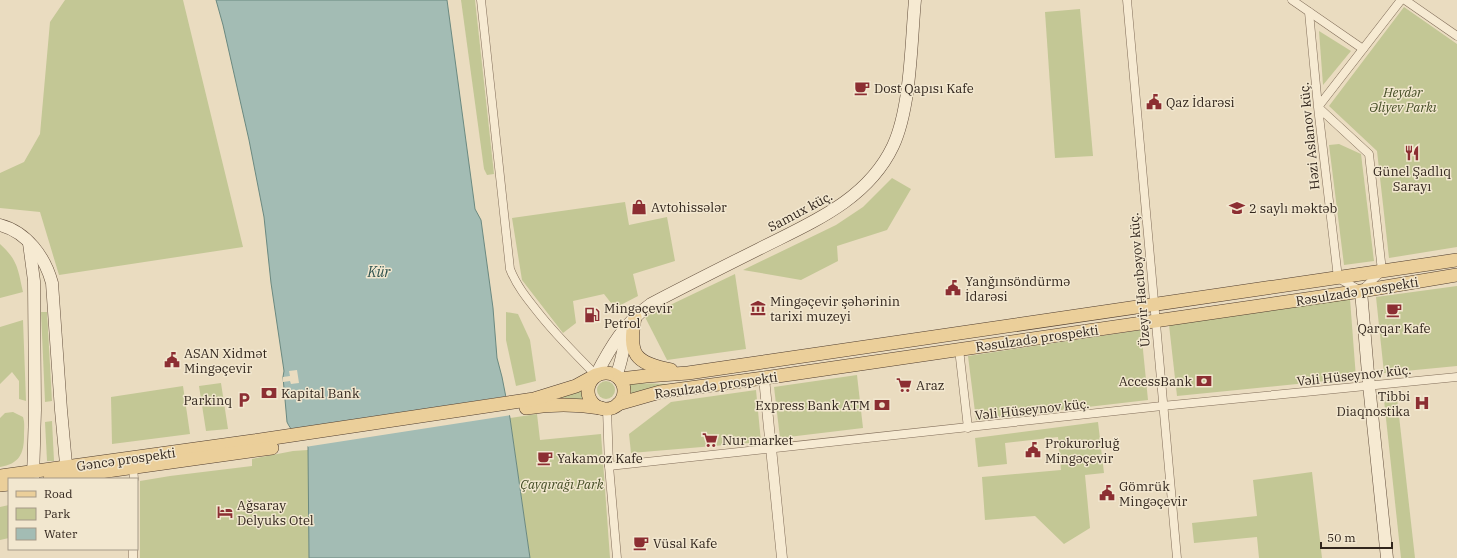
<svg xmlns="http://www.w3.org/2000/svg" width="1457" height="558" viewBox="0 0 1457 558" font-family="'IBM Plex Serif',serif">
  <style>
    .green { fill: #c3c795 }
    .water { fill: #a3bcb4; stroke: #6b8980 }
    .pier { fill: #eadcc0 }
    .lines { fill: none; stroke-linecap: round; stroke-linejoin: round }
    .minor-casing { stroke: #816d59; stroke-width: 9 }
    .tertiary-casing { stroke: #816d59; stroke-width: 11 }
    .secondary-casing { stroke: #634f3d; stroke-width: 13 }
    .primary-casing { stroke: #4f3c2e; stroke-width: 14 }
    .minor { stroke: #f6ead2; stroke-width: 8 }
    .tertiary { stroke: #f6ead2; stroke-width: 10 }
    .secondary { stroke: #f6ead2; stroke-width: 12 }
    .primary { stroke: #ebcf9a; stroke-width: 13 }
    .labels { text-anchor: middle; stroke-width: 3; stroke-linejoin: round; paint-order: stroke }
    .poi-label { font-size: 13px; fill: #32261d; stroke: #f2e7cf; text-anchor: start }
    .park-label { font-size: 13px; font-style: italic; fill: #444d25; stroke: #f2e7cf }
    .street-label { font-size: 13px; fill: #32261d; stroke: #f2e7cf }
    .water-label { font-size: 14px; font-style: italic; fill: #2d514d; stroke: #f2e7cf }
  </style>
  <rect width="100%" height="100%" fill="#eadcc0"/>
  <g class="green">
    <polygon points="65,0 183,0 243,247 59,275 40,212 0,208 0,173 24,162 40,134 50,22"/>
    <polygon points="461,0 475,0 494,174 487,175 484,169"/>
    <polygon points="1404,7 1457,44 1457,247 1389,258 1377,151 1329,106"/>
    <polygon points="1080,9 1093,156 1055,158 1045,12"/>
    <polygon points="1319,31 1351,51 1323,85"/>
    <polygon points="1339,144 1361,154 1374,261 1344,265 1329,145"/>
    <polygon points="892,178 911,189 887,230 837,246 838,261 801,280 743,270 836,225 863,207"/>
    <polygon points="625,202 629,225 667,217 675,261 633,274 638,296 615,308 604,294 573,301 576,323 563,333 522,280 512,218"/>
    <path d="M 0,244 C 18,260 18,270 23,292 L 0,298 Z"/>
    <polygon points="735,274 746,349 667,360 645,317"/>
    <polygon points="1457,286 1457,366 1384,373 1376,297"/>
    <polygon points="1350,299 1356,378 1177,396 1169,325"/>
    <polygon points="41,312 47,312 52,401 45,402"/>
    <polygon points="506,312 518,314 530,340 536,381 516,386 506,340"/>
    <polygon points="23,320 26,401 19,399 19,381 12,372 0,384 0,327"/>
    <polygon points="1141,330 1148,400 976,420 968,356"/>
    <polygon points="857,375 863,428 780,438 774,387"/>
    <circle cx="606" cy="390" r="9"/>
    <polygon points="221,383 228,429 206,431 199,386"/>
    <polygon points="629,383 672,384 630,394"/>
    <polygon points="183,386 190,434 112,444 111,397"/>
    <polygon points="582,390 583,399 557,399"/>
    <polygon points="756,390 761,442 631,453 629,434 671,402"/>
    <polygon points="1397,398 1415,558 1401,558 1384,400"/>
    <path d="M 13,412 L 23,417 C 25,423 24,429 24,436 C 24,454 19,464 0,467 L 0,418 L 5,413 Z"/>
    <polygon points="537,414 540,440 601,434 610,558 530,558 510,418"/>
    <polygon points="52,421 54,461 47,461 45,422"/>
    <polygon points="1098,422 1104,473 1085,475 1090,528 1064,544 1035,516 985,520 982,477 1061,470 1058,437 1005,443 1007,464 978,467 975,438"/>
    <polygon points="308,450 309,558 140,558 140,481 170,476 252,466 252,459 293,451"/>
    <polygon points="1312,472 1322,558 1259,558 1257,537 1194,543 1192,523 1257,516 1253,480"/>
    <polygon points="9,505 9,538 0,540 0,507"/>
  </g>
  <path class="water" d="M 216,0 L 447,0 L 474,201 L 475,209 L 481,220 L 493,308 L 497,358 L 502,377 L 510,418 L 530,558 L 309,558 L 308,447 C 302,438 291,432 287,422 L 283,377 L 284,371 L 271,283 L 264,217 L 249,140 L 223,25 Z"/>
  <g class="pier">
    <polygon points="297,370 299,383 291,384 290,381 283,382 283,377 290,376 289,371"/>
    <polygon points="508,396 511,415 305,447 302,442 290,430"/>
  </g>
  <g class="lines">
    <defs>
      <g id="minor">
        <path d="M 481,0 L 510,269 C 517,287 529,301 541,316 C 558,337 577,356 596,375"/>
        <polyline points="1127,0 1177,558"/>
        <polyline points="1292,0 1363,49"/>
        <polyline points="1405,0 1457,36"/>
        <polyline points="1309,12 1318,107 1338,278 1361,291 1382,271 1369,154 1318,107 1401,0"/>
        <polyline points="959,349 968,428"/>
        <polyline points="607,409 609,466 617,558"/>
        <polyline points="609,466 1162,406 1457,377"/>
        <polyline points="133,467 134,479"/>
        <polyline points="133,558 133,549"/>
      </g>
      <polyline id="tertiary" points="764,378 782,558"/>
      <g id="secondary">
        <path d="M 0,225 C 27,232 45,257 52,283 L 61,410 L 67,475"/>
        <polyline points="29,243 34,281 35,410 33,479"/>
        <polyline points="1361,291 1369,385 1387,558"/>
        <path d="M 596,375 C 610,348 625,322 651,304 C 687,285 723,267 759,249 C 810,223 867,201 893,146 C 911,107 911,43 915,0"/>
        <path d="M 616,376 C 623,360 623,343 630,327"/>
      </g>
      <g id="primary">
        <path d="M 635,317 C 628,354 634,363 671,370"/>
        <circle cx="606" cy="391" r="18"/>
        <polyline points="620,379 646,376 688,373 1457,260"/>
        <polyline points="618,404 660,392 764,378 1361,291 1457,275"/>
        <path d="M 526,408 C 552,404 575,404 601,408"/>
        <polyline points="0,476 253,441 534,399 576,386 596,375"/>
        <polyline points="50,479 272,448"/>
        <polyline points="0,485 9,484"/>
      </g>
    </defs>
    <use href="#minor" class="minor-casing"/>
    <use href="#tertiary" class="tertiary-casing"/>
    <use href="#secondary" class="secondary-casing"/>
    <use href="#primary" class="primary-casing"/>
    <use href="#minor" class="minor"/>
    <use href="#tertiary" class="tertiary"/>
    <use href="#secondary" class="secondary"/>
    <use href="#primary" class="primary"/>
  </g>
  <defs>
    <symbol id="cafe-bare" viewBox="-9 -9 18 18"><path d="M-5.5-4.5H6V0H3Q3 3.5 0 3.5H-2.5Q-5.5 3.5-5.5 0ZM3-3.2v2h1.7v-2ZM-6 4.5H4V6H-6Z" fill="#8c2e32" stroke="#f2e7cf" stroke-width="2.5" paint-order="stroke"/></symbol>
    <symbol id="civic-bare" viewBox="-9 -9 18 18"><path d="M-.6-6.5H3V-4.5H.6V-3L4-1V1h2V6H-6V1h2V-1L-.6-3ZM-1.2 2.5V6h2.4V2.5Z" fill="#8c2e32" stroke="#f2e7cf" stroke-width="2.5" paint-order="stroke"/></symbol>
    <symbol id="restaurant-bare" viewBox="-9 -9 18 18"><path d="M-5-6h1v4h1v-4h1v4h1v-4h1v5L-1.5 .5V6h-2V.5L-5-1ZM5-6V6H3V1.5H1.5Q1.5-4 5-6Z" fill="#8c2e32" stroke="#f2e7cf" stroke-width="2.5" paint-order="stroke"/></symbol>
    <symbol id="shop-bare" viewBox="-9 -9 18 18"><path d="M-5-2.5h2.3a2.7 3.5 0 0 1 5.4 0H5L5.5 6h-11ZM-1.5-2.5h3a1.5 2.3 0 0 0-3 0Z" fill="#8c2e32" stroke="#f2e7cf" stroke-width="2.5" paint-order="stroke"/></symbol>
    <symbol id="school-bare" viewBox="-9 -9 18 18"><path d="M0-5L7-2L0 1L-7-2ZM-4 1L0 2.5L4 1V4Q0 6-4 4Z" fill="#8c2e32" stroke="#f2e7cf" stroke-width="2.5" paint-order="stroke"/></symbol>
    <symbol id="museum-bare" viewBox="-9 -9 18 18"><path d="M0-6L6-3V-2H-6V-3ZM-5-1h2V3h-2ZM-1-1h2V3h-2ZM3-1h2V3H3ZM-6 4H6V6H-6Z" fill="#8c2e32" stroke="#f2e7cf" stroke-width="2.5" paint-order="stroke"/></symbol>
    <symbol id="fuel-bare" viewBox="-9 -9 18 18"><path d="M-5.5-6h7V0h2V4h1.3V-2.5L3-4.5l.8-.8L6-3V5H2.5V1h-1V6h-7ZM-4.2-4.7v3.2H.2V-4.7Z" fill="#8c2e32" stroke="#f2e7cf" stroke-width="2.5" paint-order="stroke"/></symbol>
    <symbol id="bank-bare" viewBox="-9 -9 18 18"><path d="M-6-4H6V4H-6ZM0-2.3a2.3 2.3 0 1 0 0 4.6a2.3 2.3 0 1 0 0-4.6Z" fill="#8c2e32" stroke="#f2e7cf" stroke-width="2.5" paint-order="stroke"/></symbol>
    <symbol id="supermarket-bare" viewBox="-9 -9 18 18"><path d="M-6-5.5h2.5l.6 2H6L4.5 2H-2.5L-4.4-4H-6ZM-1.5 3.2a1.3 1.3 0 1 0 .1 0ZM3 3.2a1.3 1.3 0 1 0 .1 0Z" fill="#8c2e32" stroke="#f2e7cf" stroke-width="2.5" paint-order="stroke"/></symbol>
    <symbol id="parking-bare" viewBox="-9 -9 18 18"><path d="M-3.5-5.5H1a3.5 3.5 0 0 1 0 7H-1V5.5H-3.5ZM-1-3.4V-.6H.8a1.4 1.4 0 0 0 0-2.8Z" fill="#8c2e32" stroke="#f2e7cf" stroke-width="2.5" paint-order="stroke"/></symbol>
    <symbol id="hospital-bare" viewBox="-9 -9 18 18"><path d="M-5-5h3v3.5h4V-5h3V5h-3V1.5h-4V5h-3Z" fill="#8c2e32" stroke="#f2e7cf" stroke-width="2.5" paint-order="stroke"/></symbol>
    <symbol id="hotel-bare" viewBox="-9 -9 18 18"><path d="M-6-4.5h1.5V1H6V5H4.5V3h-9V5H-6ZM-4 0a1.8 1.8 0 1 1 3.6 0ZM.5 0V-2.5h3Q6-2.5 6 0Z" fill="#8c2e32" stroke="#f2e7cf" stroke-width="2.5" paint-order="stroke"/></symbol>
  </defs>
  <g fill-rule="evenodd">
    <use href="#cafe-bare" x="851" y="77" width="22" height="22"/>
    <use href="#civic-bare" x="1143" y="91" width="22" height="22"/>
    <use href="#restaurant-bare" x="1401" y="142" width="22" height="22"/>
    <use href="#shop-bare" x="628" y="196" width="22" height="22"/>
    <use href="#school-bare" x="1226" y="197" width="22" height="22"/>
    <use href="#civic-bare" x="942" y="277" width="22" height="22"/>
    <use href="#museum-bare" x="747" y="297" width="22" height="22"/>
    <use href="#cafe-bare" x="1383" y="299" width="22" height="22"/>
    <use href="#fuel-bare" x="581" y="304" width="22" height="22"/>
    <use href="#civic-bare" x="161" y="349" width="22" height="22"/>
    <use href="#bank-bare" x="1193" y="370" width="22" height="22"/>
    <use href="#supermarket-bare" x="893" y="374" width="22" height="22"/>
    <use href="#bank-bare" x="258" y="382" width="22" height="22"/>
    <use href="#parking-bare" x="233" y="389" width="22" height="22"/>
    <use href="#hospital-bare" x="1411" y="392" width="22" height="22"/>
    <use href="#bank-bare" x="871" y="394" width="22" height="22"/>
    <use href="#supermarket-bare" x="699" y="429" width="22" height="22"/>
    <use href="#civic-bare" x="1022" y="439" width="22" height="22"/>
    <use href="#cafe-bare" x="534" y="447" width="22" height="22"/>
    <use href="#civic-bare" x="1096" y="482" width="22" height="22"/>
    <use href="#hotel-bare" x="214" y="501" width="22" height="22"/>
    <use href="#cafe-bare" x="630" y="532" width="22" height="22"/>
  </g>
  <g class="labels">
    <g class="poi-label">
      <text x="874" y="93">Dost Qapısı Kafe</text>
      <text x="1166" y="107">Qaz İdarəsi</text>
      <text x="1412" y="176" text-anchor="middle">Günel Şadlıq<tspan x="1412" dy="15">Sarayı</tspan></text>
      <text x="651" y="212">Avtohissələr</text>
      <text x="1249" y="213">2 saylı məktəb</text>
      <text x="965" y="286">Yanğınsöndürmə<tspan x="965" dy="15">İdarəsi</tspan></text>
      <text x="770" y="306">Mingəçevir şəhərinin<tspan x="770" dy="15">tarixi muzeyi</tspan></text>
      <text x="604" y="313">Mingəçevir<tspan x="604" dy="15">Petrol</tspan></text>
      <text x="1394" y="333" text-anchor="middle">Qarqar Kafe</text>
      <text x="184" y="358">ASAN Xidmət<tspan x="184" dy="15">Mingəçevir</tspan></text>
      <text x="1192" y="386" text-anchor="end">AccessBank</text>
      <text x="916" y="390">Araz</text>
      <text x="281" y="398">Kapital Bank</text>
      <text x="1410" y="401" text-anchor="end">Tibbi<tspan x="1410" dy="15">Diaqnostika</tspan></text>
      <text x="232" y="405" text-anchor="end">Parkinq</text>
      <text x="870" y="410" text-anchor="end">Express Bank ATM</text>
      <text x="722" y="445">Nur market</text>
      <text x="1045" y="448">Prokurorluğ<tspan x="1045" dy="15">Mingəçevir</tspan></text>
      <text x="557" y="463">Yakamoz Kafe</text>
      <text x="1119" y="491">Gömrük<tspan x="1119" dy="15">Mingəçevir</tspan></text>
      <text x="237" y="510">Ağsaray<tspan x="237" dy="15">Delyuks Otel</tspan></text>
      <text x="653" y="548">Vüsal Kafe</text>
    </g>
    <g class="park-label">
      <text x="1403" y="97">Heydər<tspan x="1403" dy="15">Əliyev Parkı</tspan></text>
      <text x="562" y="489">Çayqırağı Park</text>
    </g>
    <g class="street-label">
      <text transform="translate(1309 136) rotate(-96)" y="5">Həzi Aslanov küç.</text>
      <text transform="translate(800 211) rotate(-28)" y="5">Samux küç.</text>
      <text transform="translate(1139 280) rotate(-95)" y="5">Üzeyir Hacıbəyov küç.</text>
      <text transform="translate(1357 291) rotate(-9)" y="5">Rəsulzadə prospekti</text>
      <text transform="translate(1037 338) rotate(-8)" y="5">Rəsulzadə prospekti</text>
      <text transform="translate(1354 375) rotate(-6)" y="5">Vəli Hüseynov küç.</text>
      <text transform="translate(716 385) rotate(-8)" y="5">Rəsulzadə prospekti</text>
      <text transform="translate(1032 409) rotate(-6)" y="5">Vəli Hüseynov küç.</text>
      <text transform="translate(126 459) rotate(-8)" y="5">Gəncə prospekti</text>
    </g>
    <g class="water-label">
      <text x="379" y="277">Kür</text>
    </g>
  </g>
  <rect x="8" y="478" width="130" height="72" fill="#f2e7cf" stroke="#a59a88"/>
  <rect x="16" y="491" width="20" height="6" fill="#ebcf9a" stroke="#a59a88"/>
  <text x="44" y="498" font-size="12" fill="#32261d">Road</text>
  <rect x="16" y="508" width="20" height="12" fill="#c3c795" stroke="#a59a88"/>
  <text x="44" y="518" font-size="12" fill="#32261d">Park</text>
  <rect x="16" y="528" width="20" height="12" fill="#a3bcb4" stroke="#a59a88"/>
  <text x="44" y="538" font-size="12" fill="#32261d">Water</text>
  <path d="M1321 542v6h71v-6" fill="none" stroke="#32261d" stroke-width="2"/>
  <text x="1327" y="542" font-size="12" fill="#32261d" stroke="#f2e7cf" stroke-width="3" paint-order="stroke">50 m</text>
</svg>
